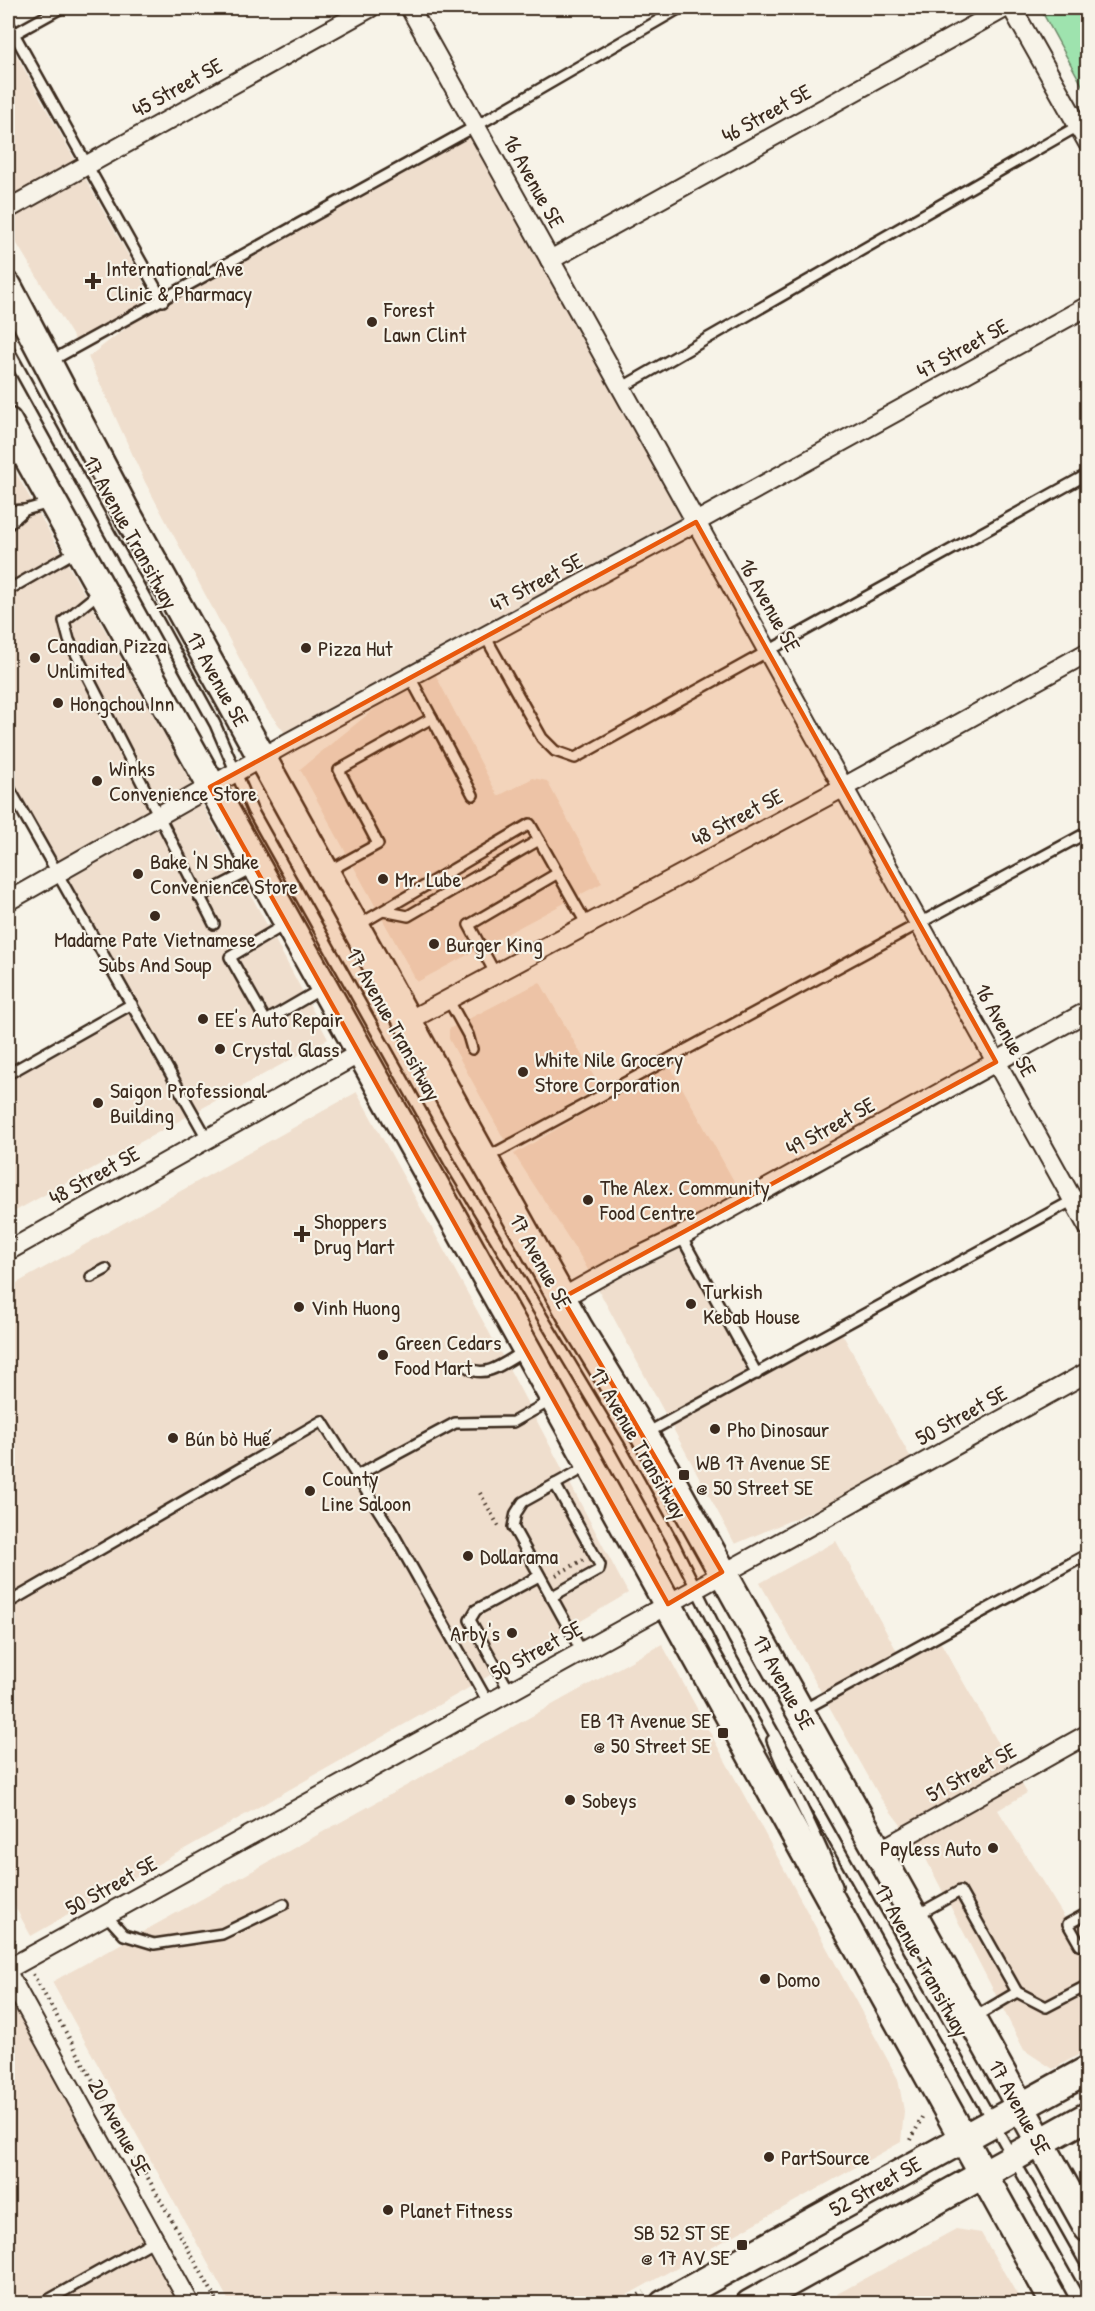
<svg xmlns="http://www.w3.org/2000/svg" width="1095" height="2311" viewBox="0 0 1095 2311" font-family="'Patrick Hand',sans-serif">
  <style>
    .built { fill: #efdecd }
    .green { fill: #9ee3ae; stroke: #6c8666; stroke-width: 1.5 }
    .lines { fill: none; stroke-linecap: round; stroke-linejoin: round }
    .lane-casing { stroke: #3b2a1e; stroke-width: 14 }
    .street-casing { stroke: #3b2a1e; stroke-width: 22 }
    .secondary-casing { stroke: #3b2a1e; stroke-width: 32 }
    .path { stroke: #3b2a1e; stroke-width: 4; stroke-dasharray: 1.5 4.5; stroke-linecap: butt }
    .lane { stroke: #f7f3e8; stroke-width: 9 }
    .street { stroke: #f7f3e8; stroke-width: 18 }
    .secondary { stroke: #f7f3e8; stroke-width: 27 }
    .marked { fill: #e8590c; fill-opacity: 0.2; stroke: #e8590c; stroke-width: 4.5; stroke-linejoin: round }
    .poi-dot { fill: #3b2a1e; stroke: #f7f3e8; stroke-width: 2 }
    .labels { text-anchor: middle; stroke-width: 4.5; stroke-linejoin: round; paint-order: stroke }
    .street-label { font-size: 22px; fill: #3b2a1e; stroke: #f7f3e8 }
    .poi-label { font-size: 22px; fill: #3b2a1e; stroke: #f7f3e8; text-anchor: start }
  </style>
  <rect width="100%" height="100%" fill="#f7f3e8"/>
  <filter id="ink" filterUnits="userSpaceOnUse"><feTurbulence type="fractalNoise" baseFrequency=".0167" numOctaves="2"/><feDisplacementMap in="SourceGraphic" scale="12" xChannelSelector="R" yChannelSelector="G"/><feConvolveMatrix kernelMatrix="1 2 1 2 8 2 1 2 1" color-interpolation-filters="sRGB"/></filter>
  <g filter="url(#ink)">
    <g class="built">
      <polygon points="8,40 156,305 476,126 696,522 431,666 498,796 533,778 547,781 602,883 417,982 300,769 419,673 285,733 267,710 145,482 88,357 152,308 77,343 8,229"/>
      <polygon points="8,459 181,764 328,1039 8,1215 8,1074 132,1004 8,786"/>
      <polygon points="540,982 600,1087 505,1141 449,1039 449,1029"/>
      <polygon points="669,1064 745,1201 681,1236 757,1374 840,1330 916,1467 735,1544 582,1259 514,1154"/>
      <polygon points="357,1092 512,1374 628,1593 465,1690 31,1936 8,1894 8,1288"/>
      <polygon points="836,1541 903,1662 941,1643 1027,1793 998,1810 1071,1928 1087,1920 1087,2050 1053,2069 1024,2050 924,1855 881,1799 760,1583"/>
      <polygon points="662,1644 898,2079 904,2111 901,2142 613,2303 230,2303 52,1982"/>
      <polygon points="8,1997 155,2240 190,2303 8,2303"/>
      <polygon points="956,2229 981,2233 1022,2303 842,2303 837,2294"/>
    </g>
    <polygon class="green" points="1040,8 1087,8 1087,94"/>
    <g class="lines">
      <defs>
        <g id="lane">
          <polyline points="8,23 163,301"/>
          <polyline points="14,34 61,8"/>
          <polyline points="8,349 215,724 252,810 451,1165 618,1443 675,1546 724,1645 1088,2291"/>
          <polyline points="49,362 476,126 680,8"/>
          <polyline points="621,388 1078,126"/>
          <polyline points="8,511 25,510"/>
          <polyline points="8,525 25,510 50,503"/>
          <polyline points="8,590 76,551"/>
          <polyline points="100,592 64,621 69,640 214,924"/>
          <polyline points="485,636 542,738 555,751 575,758 1088,474"/>
          <polyline points="432,718 473,795"/>
          <polyline points="8,786 208,1140"/>
          <polyline points="327,872 378,844 339,770 432,718 410,677"/>
          <polyline points="199,897 255,868"/>
          <polyline points="383,911 408,916 539,840"/>
          <polyline points="286,924 230,957 266,1021 321,989"/>
          <polyline points="357,926 530,824 587,925"/>
          <polyline points="495,973 469,925 558,873"/>
          <polyline points="448,999 468,1035 472,1049"/>
          <polyline points="8,1074 132,1004"/>
          <polyline points="486,1158 1088,832"/>
          <polyline points="681,1236 757,1374"/>
          <polyline points="91,1277 106,1269"/>
          <path d="M 469,1368 C 486,1380 509,1359 525,1351"/>
          <polyline points="645,1434 1088,1192"/>
          <polyline points="358,1475 455,1423 513,1422 552,1400"/>
          <polyline points="551,1597 599,1570 600,1565 555,1484"/>
          <polyline points="8,1603 322,1421 391,1530 489,1704"/>
          <polyline points="582,1652 513,1527 516,1513 523,1502 588,1466"/>
          <polyline points="510,1692 470,1620 476,1610 539,1576"/>
          <polyline points="803,1710 1088,1554"/>
          <path d="M 772,1740 C 791,1790 819,1836 837,1886"/>
          <polyline points="1088,1913 1068,1924 1080,1945 1088,1941"/>
          <polyline points="106,1915 124,1935 154,1944 222,1934 284,1904"/>
          <polyline points="917,1915 960,1891 1017,1992 973,2018"/>
          <polyline points="1017,1992 1046,2007 1088,1985"/>
          <polyline points="41,2304 155,2240"/>
        </g>
        <g id="street">
          <polyline points="410,8 1088,1227"/>
          <polyline points="1012,8 1088,143"/>
          <polyline points="8,209 370,8"/>
          <polyline points="550,260 1005,8"/>
          <polyline points="8,901 289,742 696,522 1088,306"/>
          <polyline points="408,1021 844,787 1088,652"/>
          <polyline points="8,1251 360,1053"/>
          <polyline points="562,1298 621,1265 681,1236 1088,1011"/>
          <polyline points="879,1851 1088,1734"/>
          <polyline points="8,1969 1088,1372"/>
          <polyline points="8,1974 190,2304"/>
        </g>
        <g id="secondary">
          <polyline points="8,287 126,512 484,1159 578,1327 665,1469 1088,2228"/>
          <polyline points="8,422 527,1350 1055,2304"/>
          <polyline points="664,2304 1088,2070"/>
          <polyline points="750,2304 1088,2116"/>
        </g>
      </defs>
      <use href="#lane" class="lane-casing"/>
      <use href="#street" class="street-casing"/>
      <use href="#secondary" class="secondary-casing"/>
      <g class="path">
        <polyline points="480,1493 499,1527"/>
        <polyline points="556,1575 583,1560"/>
        <polyline points="8,1929 16,1944"/>
        <polyline points="33,1974 219,2304"/>
        <polyline points="911,2140 923,2115"/>
        <polyline points="623,2304 644,2292"/>
      </g>
      <use href="#lane" class="lane"/>
      <use href="#street" class="street"/>
      <use href="#secondary" class="secondary"/>
    </g>
  </g>
  <path class="marked" d="M 696,522 L 996,1062 L 562,1298 L 722,1572 L 668,1604 L 210,787 Z"/>
  <g class="poi-dot">
    <path d="M90 272h6v6h6v6h-6v6h-6v-6h-6v-6h6z"/>
    <circle cx="372" cy="322" r="6"/>
    <circle cx="306" cy="648" r="6"/>
    <circle cx="35" cy="658" r="6"/>
    <circle cx="58" cy="703" r="6"/>
    <circle cx="97" cy="781" r="6"/>
    <circle cx="138" cy="874" r="6"/>
    <circle cx="383" cy="879" r="6"/>
    <circle cx="155" cy="916" r="6"/>
    <circle cx="434" cy="944" r="6"/>
    <circle cx="203" cy="1019" r="6"/>
    <circle cx="220" cy="1049" r="6"/>
    <circle cx="523" cy="1072" r="6"/>
    <circle cx="98" cy="1103" r="6"/>
    <circle cx="588" cy="1200" r="6"/>
    <path d="M299 1225h6v6h6v6h-6v6h-6v-6h-6v-6h6z"/>
    <circle cx="691" cy="1304" r="6"/>
    <circle cx="299" cy="1307" r="6"/>
    <circle cx="383" cy="1355" r="6"/>
    <circle cx="715" cy="1429" r="6"/>
    <circle cx="173" cy="1438" r="6"/>
    <rect x="678" y="1469" width="12" height="12" rx="3"/>
    <circle cx="310" cy="1491" r="6"/>
    <circle cx="468" cy="1556" r="6"/>
    <circle cx="512" cy="1633" r="6"/>
    <rect x="717" y="1727" width="12" height="12" rx="3"/>
    <circle cx="570" cy="1800" r="6"/>
    <circle cx="993" cy="1848" r="6"/>
    <circle cx="765" cy="1979" r="6"/>
    <circle cx="769" cy="2157" r="6"/>
    <circle cx="388" cy="2210" r="6"/>
    <rect x="736" y="2239" width="12" height="12" rx="3"/>
  </g>
  <g class="labels">
    <g class="street-label">
      <text transform="translate(177 87) rotate(-29)" y="8">45 Street SE</text>
      <text transform="translate(766 113) rotate(-29)" y="8">46 Street SE</text>
      <text transform="translate(534 181) rotate(61)" y="8">16 Avenue SE</text>
      <text transform="translate(962 348) rotate(-29)" y="8">47 Street SE</text>
      <text transform="translate(131 532) rotate(61)" y="8">17 Avenue Transitway</text>
      <text transform="translate(536 582) rotate(-28)" y="8">47 Street SE</text>
      <text transform="translate(770 605) rotate(61)" y="8">16 Avenue SE</text>
      <text transform="translate(218 679) rotate(61)" y="8">17 Avenue SE</text>
      <text transform="translate(737 817) rotate(-28)" y="8">48 Street SE</text>
      <text transform="translate(394 1024) rotate(61)" y="8">17 Avenue Transitway</text>
      <text transform="translate(1006 1030) rotate(61)" y="8">16 Avenue SE</text>
      <text transform="translate(830 1126) rotate(-29)" y="8">49 Street SE</text>
      <text transform="translate(94 1175) rotate(-29)" y="8">48 Street SE</text>
      <text transform="translate(541 1261) rotate(61)" y="8">17 Avenue SE</text>
      <text transform="translate(961 1415) rotate(-29)" y="8">50 Street SE</text>
      <text transform="translate(639 1443) rotate(60)" y="8">17 Avenue Transitway</text>
      <text transform="translate(536 1650) rotate(-29)" y="8">50 Street SE</text>
      <text transform="translate(784 1682) rotate(61)" y="8">17 Avenue SE</text>
      <text transform="translate(971 1772) rotate(-29)" y="8">51 Street SE</text>
      <text transform="translate(111 1885) rotate(-29)" y="8">50 Street SE</text>
      <text transform="translate(922 1960) rotate(61)" y="8">17 Avenue Transitway</text>
      <text transform="translate(1020 2107) rotate(61)" y="8">17 Avenue SE</text>
      <text transform="translate(120 2127) rotate(61)" y="8">20 Avenue SE</text>
      <text transform="translate(875 2186) rotate(-29)" y="8">52 Street SE</text>
    </g>
    <g class="poi-label">
      <text x="106" y="276">International Ave<tspan x="106" dy="25">Clinic &amp; Pharmacy</tspan></text>
      <text x="384" y="317">Forest<tspan x="384" dy="25">Lawn Clint</tspan></text>
      <text x="47" y="653">Canadian Pizza<tspan x="47" dy="25">Unlimited</tspan></text>
      <text x="318" y="656">Pizza Hut</text>
      <text x="70" y="711">Hongchou Inn</text>
      <text x="109" y="776">Winks<tspan x="109" dy="25">Convenience Store</tspan></text>
      <text x="150" y="869">Bake 'N Shake<tspan x="150" dy="25">Convenience Store</tspan></text>
      <text x="395" y="887">Mr. Lube</text>
      <text x="155" y="947" text-anchor="middle">Madame Pate Vietnamese<tspan x="155" dy="25">Subs And Soup</tspan></text>
      <text x="446" y="952">Burger King</text>
      <text x="215" y="1027">EE's Auto Repair</text>
      <text x="232" y="1057">Crystal Glass</text>
      <text x="535" y="1067">White Nile Grocery<tspan x="535" dy="25">Store Corporation</tspan></text>
      <text x="110" y="1098">Saigon Professional<tspan x="110" dy="25">Building</tspan></text>
      <text x="600" y="1195">The Alex. Community<tspan x="600" dy="25">Food Centre</tspan></text>
      <text x="314" y="1229">Shoppers<tspan x="314" dy="25">Drug Mart</tspan></text>
      <text x="703" y="1299">Turkish<tspan x="703" dy="25">Kebab House</tspan></text>
      <text x="311" y="1315">Vinh Huong</text>
      <text x="395" y="1350">Green Cedars<tspan x="395" dy="25">Food Mart</tspan></text>
      <text x="727" y="1437">Pho Dinosaur</text>
      <text x="185" y="1446">Bún bò Huế</text>
      <text x="696" y="1470">WB 17 Avenue SE<tspan x="696" dy="25">@ 50 Street SE</tspan></text>
      <text x="322" y="1486">County<tspan x="322" dy="25">Line Saloon</tspan></text>
      <text x="480" y="1564">Dollarama</text>
      <text x="500" y="1641" text-anchor="end">Arby's</text>
      <text x="711" y="1728" text-anchor="end">EB 17 Avenue SE<tspan x="711" dy="25">@ 50 Street SE</tspan></text>
      <text x="582" y="1808">Sobeys</text>
      <text x="981" y="1856" text-anchor="end">Payless Auto</text>
      <text x="777" y="1987">Domo</text>
      <text x="781" y="2165">PartSource</text>
      <text x="400" y="2218">Planet Fitness</text>
      <text x="730" y="2240" text-anchor="end">SB 52 ST SE<tspan x="730" dy="25">@ 17 AV SE</tspan></text>
    </g>
  </g>
  <rect width="1095" height="2311" fill="none" stroke="#f7f3e8" stroke-width="30"/>
  <rect x="15" y="15" width="1065" height="2281" fill="none" stroke="#3b2a1e" stroke-width="2" filter="url(#ink)"/>
</svg>
